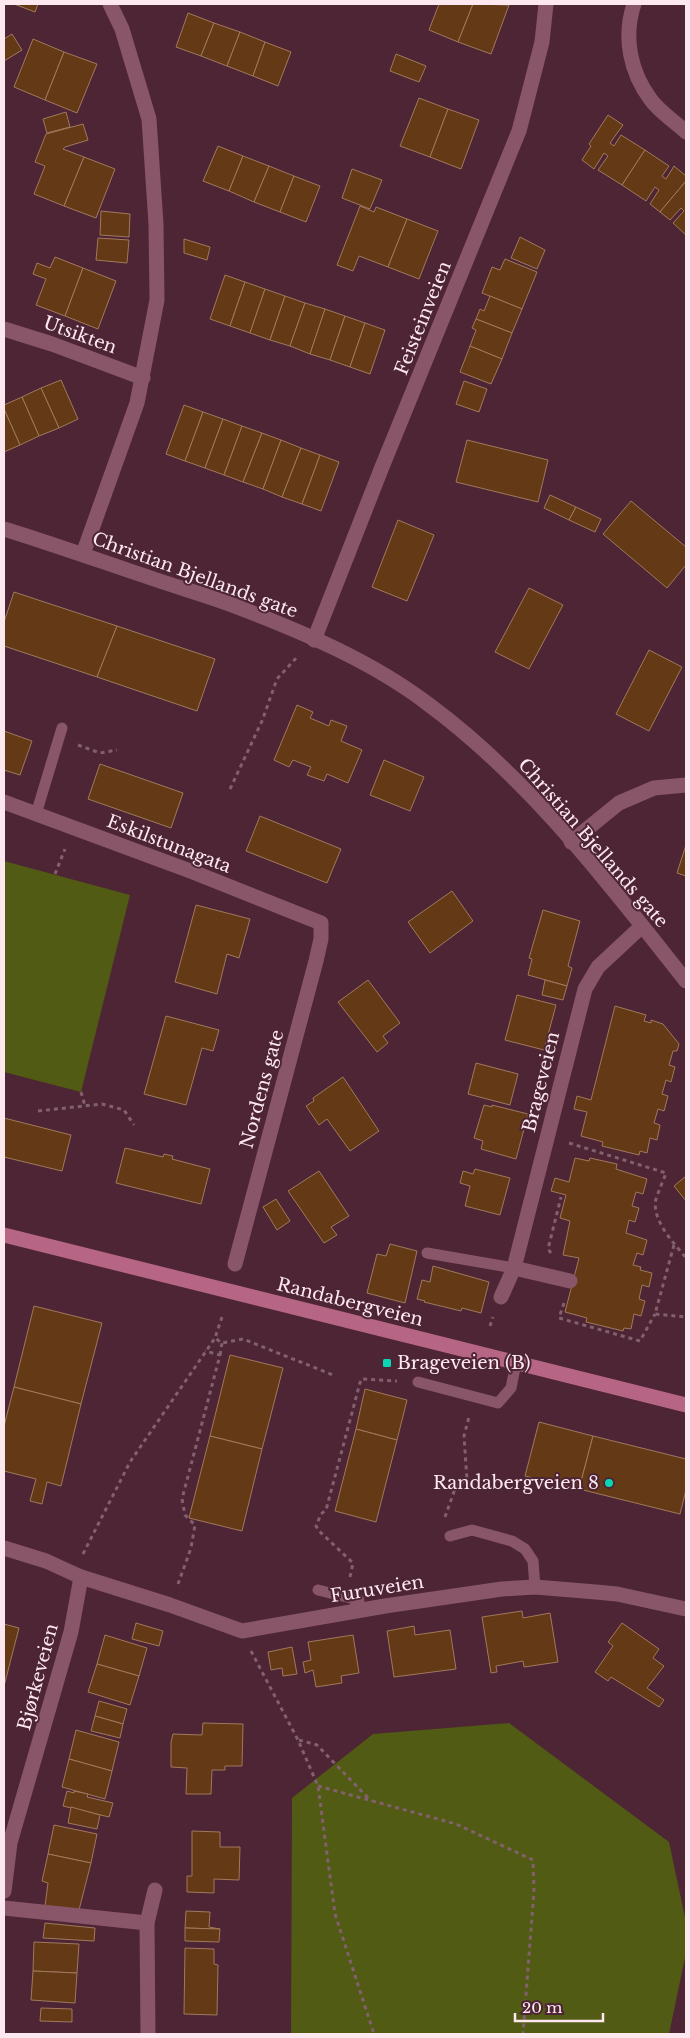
<svg xmlns="http://www.w3.org/2000/svg" width="690" height="2038" viewBox="0 0 690 2038" font-family="'Libre Baskerville',serif">
  <style>
    .green { fill: #515b14 }
    .building { fill: #643916; stroke: #a0795d }
    .lines { fill: none; stroke-linecap: round; stroke-linejoin: round }
    .path { stroke: #83606e; stroke-width: 3; stroke-dasharray: 4 4; stroke-linecap: butt }
    .lane { stroke: #885668; stroke-width: 11 }
    .street { stroke: #885668; stroke-width: 15 }
    .secondary { stroke: #b66684; stroke-width: 15 }
    .poi-dot { fill: #0ad5b5; stroke: #4d2535; stroke-width: 2 }
    .labels { text-anchor: middle; stroke-width: 4; stroke-linejoin: round; paint-order: stroke }
    .street-label { font-size: 18px; fill: #fee8ef; stroke: #4d2535 }
    .poi-label { font-size: 18px; fill: #fee8ef; stroke: #4d2535; text-anchor: start }
  </style>
  <rect width="100%" height="100%" fill="#4d2535"/>
  <g class="green">
    <polygon points="4,861 130,895 81,1092 4,1072"/>
    <polygon points="509,1723 669,1842 686,1922 686,1953 669,2034 291,2034 292,1798 373,1734"/>
  </g>
  <g class="building">
    <polygon points="14,4 38,4 35,12"/>
    <polygon points="439,4 473,4 458,42 429,30"/>
    <polygon points="473,4 509,5 491,54 458,42"/>
    <polygon points="188,13 214,23 201,56 176,47"/>
    <polygon points="214,23 240,32 227,66 201,56"/>
    <polygon points="240,32 265,42 253,76 227,66"/>
    <polygon points="12,34 22,50 4,61 4,39"/>
    <polygon points="33,39 64,52 45,100 14,87"/>
    <polygon points="265,42 291,52 278,86 253,76"/>
    <polygon points="64,52 97,64 77,113 45,100"/>
    <polygon points="396,54 426,66 419,82 390,71"/>
    <polygon points="419,98 448,109 430,157 400,146"/>
    <polygon points="448,109 479,120 461,169 430,157"/>
    <polygon points="66,112 70,127 47,133 43,119"/>
    <polygon points="608,115 623,125 610,143 614,146 621,135 645,150 622,185 598,170 608,156 604,153 594,169 582,160 591,146 589,144"/>
    <polygon points="83,124 88,140 65,147 63,149 84,157 64,206 34,194 45,166 35,162 46,134"/>
    <polygon points="218,146 243,156 229,191 203,181"/>
    <polygon points="645,150 669,166 662,176 666,179 674,166 686,176 686,181 660,212 650,204 659,190 655,187 646,201 622,185"/>
    <polygon points="243,156 269,166 254,202 229,191"/>
    <polygon points="84,157 115,169 96,218 64,206"/>
    <polygon points="269,166 294,176 280,212 254,202"/>
    <polygon points="352,169 382,180 370,209 342,198"/>
    <polygon points="294,176 320,186 306,222 280,212"/>
    <polygon points="686,181 686,235 673,223 684,211 681,208 670,220 660,212"/>
    <polygon points="360,206 374,212 376,207 407,219 388,267 359,256 353,271 337,265"/>
    <polygon points="101,211 130,214 129,237 100,235"/>
    <polygon points="407,219 438,231 419,279 388,267"/>
    <polygon points="520,237 545,250 537,269 511,258"/>
    <polygon points="98,238 129,240 127,263 96,260"/>
    <polygon points="184,239 210,247 207,260 184,253"/>
    <polygon points="55,257 83,268 65,316 36,305 46,279 33,274 37,263 50,268"/>
    <polygon points="505,259 537,272 522,309 482,293 492,267 500,270"/>
    <polygon points="83,268 116,281 98,329 65,316"/>
    <polygon points="225,275 245,282 230,326 210,319"/>
    <polygon points="245,282 265,289 250,333 230,326"/>
    <polygon points="265,289 285,296 270,340 250,333"/>
    <polygon points="285,296 305,303 290,346 270,340"/>
    <polygon points="490,296 522,309 512,333 476,319 480,309 484,311"/>
    <polygon points="305,303 325,309 310,354 290,346"/>
    <polygon points="325,309 345,316 330,360 310,354"/>
    <polygon points="345,316 365,323 350,367 330,360"/>
    <polygon points="476,319 512,333 502,359 470,346 476,330 472,328"/>
    <polygon points="365,323 385,330 370,374 350,367"/>
    <polygon points="470,346 502,359 491,384 460,372"/>
    <polygon points="61,380 78,419 59,428 41,388"/>
    <polygon points="464,381 487,389 479,412 456,404"/>
    <polygon points="41,388 59,428 39,436 22,397"/>
    <polygon points="22,397 39,436 20,445 4,409 4,405"/>
    <polygon points="184,405 203,412 185,461 166,454"/>
    <polygon points="4,409 20,445 4,452"/>
    <polygon points="203,412 223,419 205,468 185,461"/>
    <polygon points="223,419 242,426 224,475 205,468"/>
    <polygon points="242,426 262,433 243,482 224,475"/>
    <polygon points="262,433 281,440 263,489 243,482"/>
    <polygon points="281,440 301,448 282,497 263,489"/>
    <polygon points="467,440 548,460 538,502 456,482"/>
    <polygon points="301,448 320,455 302,504 282,497"/>
    <polygon points="320,455 339,462 321,511 302,504"/>
    <polygon points="550,495 576,507 569,520 544,508"/>
    <polygon points="631,501 686,547 686,565 667,588 603,534"/>
    <polygon points="576,507 601,519 595,532 569,520"/>
    <polygon points="398,520 434,535 407,601 372,587"/>
    <polygon points="529,588 563,605 529,669 495,652"/>
    <polygon points="14,592 117,626 97,677 4,646 4,622"/>
    <polygon points="117,626 215,659 197,711 97,677"/>
    <polygon points="649,650 682,667 649,731 616,714"/>
    <polygon points="297,705 313,712 310,718 329,726 331,720 347,726 341,741 362,750 348,783 327,774 324,781 307,775 311,767 293,760 289,767 274,760"/>
    <polygon points="4,731 32,741 20,775 4,770"/>
    <polygon points="384,760 424,777 410,811 370,795"/>
    <polygon points="100,764 183,793 171,828 88,799"/>
    <polygon points="260,816 341,849 327,883 246,851"/>
    <polygon points="686,845 686,876 677,873"/>
    <polygon points="452,891 473,921 430,953 408,922"/>
    <polygon points="196,905 250,919 239,958 227,954 217,994 175,982"/>
    <polygon points="543,910 580,921 568,966 572,968 567,986 528,975 532,959 529,958"/>
    <polygon points="368,980 400,1023 383,1036 388,1043 377,1052 338,1002"/>
    <polygon points="545,980 567,986 563,1000 542,995"/>
    <polygon points="517,995 556,1005 544,1050 505,1040"/>
    <polygon points="615,1006 646,1015 644,1021 651,1023 651,1020 663,1024 679,1044 677,1051 673,1051 669,1065 675,1067 671,1082 666,1080 662,1094 668,1096 664,1111 658,1109 654,1123 660,1125 657,1140 650,1138 647,1153 640,1151 639,1155 602,1146 603,1142 581,1136 587,1112 574,1109 577,1096 591,1100"/>
    <polygon points="166,1016 219,1030 213,1051 202,1048 186,1105 144,1094"/>
    <polygon points="476,1063 518,1074 510,1105 468,1094"/>
    <polygon points="343,1077 379,1131 350,1151 327,1119 319,1125 306,1106 314,1101 313,1098"/>
    <polygon points="484,1105 492,1107 492,1105 528,1114 516,1159 481,1149 483,1141 474,1138"/>
    <polygon points="4,1118 71,1135 62,1171 4,1157"/>
    <polygon points="125,1148 163,1157 164,1154 173,1156 172,1159 210,1169 201,1204 116,1183"/>
    <polygon points="575,1158 589,1161 590,1158 617,1164 616,1169 647,1179 643,1194 636,1192 632,1206 639,1208 635,1222 629,1220 626,1233 647,1240 643,1255 637,1253 633,1265 641,1267 640,1270 652,1273 649,1287 642,1285 639,1299 645,1301 641,1316 634,1314 631,1329 624,1328 623,1331 586,1322 587,1318 565,1312 579,1258 563,1255 570,1221 560,1218 566,1195 551,1191 555,1178 569,1182"/>
    <polygon points="475,1169 510,1178 500,1215 465,1206 470,1186 460,1183 463,1171 473,1174"/>
    <polygon points="319,1171 349,1216 331,1227 337,1235 324,1243 288,1191"/>
    <polygon points="686,1176 686,1201 674,1186"/>
    <polygon points="276,1199 290,1221 277,1230 263,1207"/>
    <polygon points="390,1244 417,1251 405,1303 367,1293 377,1254 386,1256"/>
    <polygon points="433,1266 489,1282 481,1313 462,1308 461,1311 424,1302 425,1301 417,1299 422,1280 430,1282"/>
    <polygon points="34,1306 102,1323 81,1404 14,1387"/>
    <polygon points="230,1355 283,1368 262,1449 210,1436"/>
    <polygon points="14,1387 81,1404 61,1486 47,1482 42,1504 30,1501 36,1479 4,1471 4,1426"/>
    <polygon points="365,1389 407,1400 397,1440 356,1429"/>
    <polygon points="539,1422 593,1436 579,1489 525,1476"/>
    <polygon points="356,1429 397,1440 376,1522 335,1511"/>
    <polygon points="210,1436 262,1449 242,1531 189,1518"/>
    <polygon points="593,1436 686,1459 686,1490 680,1514 579,1489"/>
    <polygon points="522,1611 523,1618 550,1613 558,1662 524,1667 523,1661 496,1666 497,1672 491,1673 482,1617"/>
    <polygon points="136,1623 163,1631 159,1646 132,1639"/>
    <polygon points="622,1623 659,1649 653,1658 664,1666 647,1688 664,1700 659,1707 611,1677 608,1681 595,1672 613,1646 608,1642"/>
    <polygon points="4,1624 19,1628 4,1686"/>
    <polygon points="414,1626 415,1635 450,1630 456,1669 394,1677 387,1631"/>
    <polygon points="105,1635 147,1648 139,1676 97,1664"/>
    <polygon points="353,1635 359,1673 341,1676 342,1683 316,1687 313,1670 305,1673 303,1662 311,1660 308,1642"/>
    <polygon points="292,1647 297,1674 283,1676 282,1668 271,1670 268,1652"/>
    <polygon points="97,1664 139,1676 130,1705 88,1692"/>
    <polygon points="99,1701 127,1709 123,1724 95,1716"/>
    <polygon points="95,1716 123,1724 120,1738 91,1731"/>
    <polygon points="203,1723 243,1724 242,1766 225,1766 225,1770 212,1770 211,1794 186,1794 187,1768 171,1767 171,1742 173,1734 202,1735"/>
    <polygon points="76,1730 119,1742 112,1771 69,1759"/>
    <polygon points="69,1759 112,1771 105,1799 62,1787"/>
    <polygon points="67,1791 74,1793 74,1791 88,1794 87,1797 113,1803 109,1817 63,1806"/>
    <polygon points="71,1807 100,1815 97,1829 68,1823"/>
    <polygon points="54,1825 97,1834 91,1863 48,1854"/>
    <polygon points="192,1831 220,1832 220,1847 240,1847 239,1880 214,1879 214,1893 187,1892 187,1876 192,1876"/>
    <polygon points="48,1854 91,1863 79,1910 45,1906 48,1883 42,1881"/>
    <polygon points="186,1911 210,1912 209,1927 220,1929 185,1928"/>
    <polygon points="45,1923 95,1928 94,1941 43,1938"/>
    <polygon points="185,1928 220,1929 219,1942 185,1941"/>
    <polygon points="34,1942 79,1944 77,1973 33,1971"/>
    <polygon points="185,1948 214,1949 214,1964 218,1965 217,2015 184,2014"/>
    <polygon points="33,1971 77,1973 75,2003 31,2000"/>
    <polygon points="41,2008 72,2009 72,2022 40,2021"/>
  </g>
  <g class="lines">
    <g class="path">
      <polyline points="78,745 100,753 117,750"/>
      <polyline points="230,789 262,721 277,679 298,656"/>
      <polyline points="55,874 65,849"/>
      <polyline points="81,1092 85,1106"/>
      <polyline points="38,1111 102,1104 124,1110 134,1125"/>
      <path d="M 569,1143 L 666,1173 C 663,1181 659,1190 656,1199 C 651,1220 674,1243 686,1258"/>
      <polyline points="674,1245 655,1314 686,1317"/>
      <polyline points="551,1253 548,1249 561,1197"/>
      <polyline points="564,1303 559,1318 640,1341 655,1314"/>
      <polyline points="222,1317 215,1338 222,1343 243,1339 333,1375"/>
      <polyline points="490,1326 493,1317"/>
      <polyline points="220,1355 222,1343"/>
      <polyline points="445,1517 456,1486 467,1480 464,1436 469,1417"/>
      <polyline points="83,1554 130,1462 215,1338"/>
      <polyline points="350,1577 353,1563 319,1531 316,1526 321,1514 326,1510 361,1379 397,1381"/>
      <polyline points="178,1584 191,1548 195,1525 185,1515 182,1499 220,1355 205,1351"/>
      <polyline points="251,1651 298,1740 318,1786 335,1914 374,2034"/>
      <polyline points="299,1740 317,1745 371,1801"/>
      <polyline points="318,1786 456,1824 533,1860 534,1890 523,2034"/>
    </g>
    <g class="lane">
      <polyline points="36,814 62,728"/>
      <polyline points="427,1253 514,1268"/>
      <polyline points="418,1382 498,1403 511,1388 516,1363"/>
      <polyline points="450,1536 472,1530 512,1541 525,1549 533,1561 535,1587"/>
      <polyline points="318,1590 359,1600 352,1612"/>
    </g>
    <g class="street">
      <path d="M 634,4 C 623,37 630,72 651,100 C 660,112 675,122 686,132"/>
      <polyline points="4,329 52,344 143,378"/>
      <path d="M 4,529 C 53,544 100,561 148,577 C 179,588 210,596 240,608 C 305,633 373,662 428,704 C 530,779 608,883 686,981"/>
      <polyline points="83,554 137,403 157,300 156,224 149,119 122,29 110,4"/>
      <polyline points="314,640 382,467 519,131 542,42 546,4"/>
      <polyline points="4,802 193,872 321,923 321,939 316,961 235,1264"/>
      <polyline points="571,842 619,803 654,788 686,785"/>
      <polyline points="514,1268 570,1281"/>
      <polyline points="501,1297 514,1268 585,989 598,967 642,926"/>
      <polyline points="4,1548 46,1561 81,1577 170,1605 242,1631 385,1606 502,1589 535,1587 596,1592 617,1594 686,1609"/>
      <polyline points="4,1891 10,1843 71,1632 81,1577"/>
      <polyline points="4,1908 147,1923"/>
      <polyline points="148,2034 147,1923 155,1890"/>
    </g>
    <polyline class="secondary" points="4,1235 686,1405"/>
  </g>
  <g class="poi-dot">
    <rect x="382" y="1358" width="10" height="10" rx="2.5"/>
    <circle cx="609" cy="1483" r="5"/>
  </g>
  <g class="labels">
    <g class="street-label">
      <text transform="translate(423 318) rotate(-68)" y="6">Feisteinveien</text>
      <text transform="translate(80 335) rotate(20)" y="6">Utsikten</text>
      <text transform="translate(195 575) rotate(20)" y="6">Christian Bjellands gate</text>
      <text transform="translate(593 843) rotate(49)" y="6">Christian Bjellands gate</text>
      <text transform="translate(169 844) rotate(21)" y="6">Eskilstunagata</text>
      <text transform="translate(541 1082) rotate(-76)" y="6">Brageveien</text>
      <text transform="translate(262 1089) rotate(-75)" y="6">Nordens gate</text>
      <text transform="translate(350 1302) rotate(14)" y="6">Randabergveien</text>
      <text transform="translate(377 1589) rotate(-9)" y="6">Furuveien</text>
      <text transform="translate(38 1677) rotate(-75)" y="6">Bjørkeveien</text>
    </g>
    <g class="poi-label">
      <text x="397" y="1369">Brageveien (B)</text>
      <text x="599" y="1489" text-anchor="end">Randabergveien 8</text>
    </g>
  </g>
  <rect width="690" height="2038" fill="none" stroke="#fee8ef" stroke-width="10"/>
  <path d="M515 2013v8h88v-8" fill="none" stroke="#fee8ef" stroke-width="2.5"/>
  <text x="522" y="2013" font-size="15" fill="#fee8ef" stroke="#4d2535" stroke-width="4" paint-order="stroke">20 m</text>
</svg>
